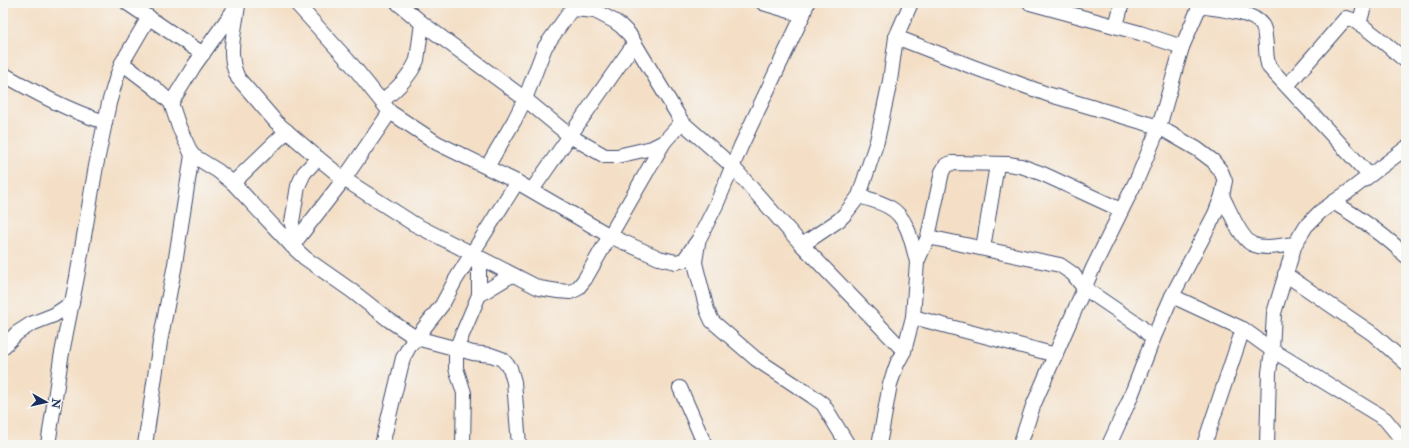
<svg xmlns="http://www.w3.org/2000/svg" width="1409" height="448" viewBox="0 0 1409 448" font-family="'IM FELL Double Pica',serif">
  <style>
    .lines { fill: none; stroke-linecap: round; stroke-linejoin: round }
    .minor-casing { stroke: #3c496e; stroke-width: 16 }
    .minor { stroke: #fff; stroke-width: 14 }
  </style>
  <rect width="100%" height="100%" fill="#f6f6f2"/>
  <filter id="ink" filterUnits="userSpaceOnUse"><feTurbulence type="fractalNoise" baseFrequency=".025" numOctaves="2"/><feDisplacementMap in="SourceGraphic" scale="8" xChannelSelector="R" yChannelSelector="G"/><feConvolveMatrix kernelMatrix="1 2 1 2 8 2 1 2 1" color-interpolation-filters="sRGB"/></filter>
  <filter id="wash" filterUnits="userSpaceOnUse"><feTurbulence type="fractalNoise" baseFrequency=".012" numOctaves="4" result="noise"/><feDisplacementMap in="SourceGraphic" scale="16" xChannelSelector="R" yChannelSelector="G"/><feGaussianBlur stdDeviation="0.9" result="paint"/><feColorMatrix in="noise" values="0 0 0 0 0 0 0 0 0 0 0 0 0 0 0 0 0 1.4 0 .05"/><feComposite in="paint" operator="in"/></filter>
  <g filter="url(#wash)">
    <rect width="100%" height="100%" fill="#f4dfc6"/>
  </g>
  <g filter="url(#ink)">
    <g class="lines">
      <defs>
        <g id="minor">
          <polyline points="127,3 203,54"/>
          <polyline points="296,3 353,66 390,112 437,143 517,182 610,236 659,258 676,262 684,260 699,239 717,203 741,146 803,15 807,3"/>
          <polyline points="398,3 422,23 525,99 570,136 605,156 617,156 652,148 664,142"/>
          <polyline points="763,3 803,15"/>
          <polyline points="1030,3 1140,33 1182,47"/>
          <path d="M 238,5 C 235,32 226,53 238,78 L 276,122 L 318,158 L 344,179 L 414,224 L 539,288 L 558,291 L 570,292 L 577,289 L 585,279 L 664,142 L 682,122"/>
          <path d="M 1200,6 C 1216,9 1252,11 1262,25 C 1264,28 1265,33 1265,37 C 1267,47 1265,57 1269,67 L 1369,175"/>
          <polyline points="573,9 595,11 614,21 621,26 629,34 682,122 732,166 802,245 904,351"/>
          <polyline points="1359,24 1365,3"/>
          <polyline points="1116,26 1122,3"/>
          <polyline points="896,37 973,67 1047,94 1159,127 1197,149 1213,161 1221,171 1225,181 1222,196 1215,214 1172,296 1153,339 1129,401 1109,445"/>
          <polyline points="122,63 155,88 171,103 179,127 192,155 218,171 233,183 292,246 305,258 352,291 389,320 416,338 473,353 491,355 502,359 510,368 514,382 519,445"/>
          <path d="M 3,74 C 36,93 69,111 105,122"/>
          <path d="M 1287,86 L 1346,18 C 1357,18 1395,52 1406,61"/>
          <path d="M 382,101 C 396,90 410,77 417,60 L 422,23"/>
          <polyline points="171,103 194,66 236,7"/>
          <polyline points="487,167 514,121 525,99 545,47 576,3"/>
          <polyline points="233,183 287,131"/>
          <polyline points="532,190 634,44"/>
          <path d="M 859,196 C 869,199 881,202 889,207 C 908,217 912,243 917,262"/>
          <path d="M 1222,196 C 1229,208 1239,237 1252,244 C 1265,250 1282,245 1295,244"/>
          <path d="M 1333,202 C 1360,218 1385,235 1406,256"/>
          <polyline points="928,237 1060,265 1073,274 1084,288 1140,326 1153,339"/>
          <polyline points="296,241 293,232 292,222 298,186 304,173 318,158"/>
          <polyline points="698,243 695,262 696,267 707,310 712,321 756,359 812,396 823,404 848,445"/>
          <polyline points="802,245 839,220 846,213 859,196 877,141 890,81 896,37 911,3"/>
          <polyline points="292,246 344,179 390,112"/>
          <polyline points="983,248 997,165"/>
          <polyline points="1285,274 1373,334 1406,363"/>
          <polyline points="479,295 512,275"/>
          <polyline points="1172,296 1243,329 1272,350 1385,419 1399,436 1406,439"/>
          <polyline points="913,317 1056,355"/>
          <polyline points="3,347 17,333 31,324 54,315 72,303"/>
          <polyline points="680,388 705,445"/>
          <polyline points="48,445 61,358 77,277 96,166 109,103 117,76 122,63 149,17"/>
          <polyline points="145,445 160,342 175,264 192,155"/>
          <polyline points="382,445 403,358 409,347 442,305 456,279 517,182"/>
          <polyline points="463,445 464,393 456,368 456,349 479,295 479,258"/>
          <polyline points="879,445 890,384 897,364 904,351 913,317 917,262 928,237 942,172 946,165 952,163 1008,164 1021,166 1043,174 1121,210"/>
          <polyline points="1020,445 1033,406 1093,268 1138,177 1159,127 1182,47 1201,3"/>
          <polyline points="1204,445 1243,329"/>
          <polyline points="1267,445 1269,373 1272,350 1274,313 1295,244 1306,226 1320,212 1348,192 1406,148"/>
        </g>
      </defs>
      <use href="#minor" class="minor-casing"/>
      <use href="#minor" class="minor"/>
    </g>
  </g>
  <rect width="1409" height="448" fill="none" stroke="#f6f6f2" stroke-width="16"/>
  <g transform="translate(46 402) rotate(98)" stroke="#f6f6f2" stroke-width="3" paint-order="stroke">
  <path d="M0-3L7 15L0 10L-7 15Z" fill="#1b2f5e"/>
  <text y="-6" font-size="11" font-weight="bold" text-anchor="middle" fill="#1b2f5e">N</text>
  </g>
</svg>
